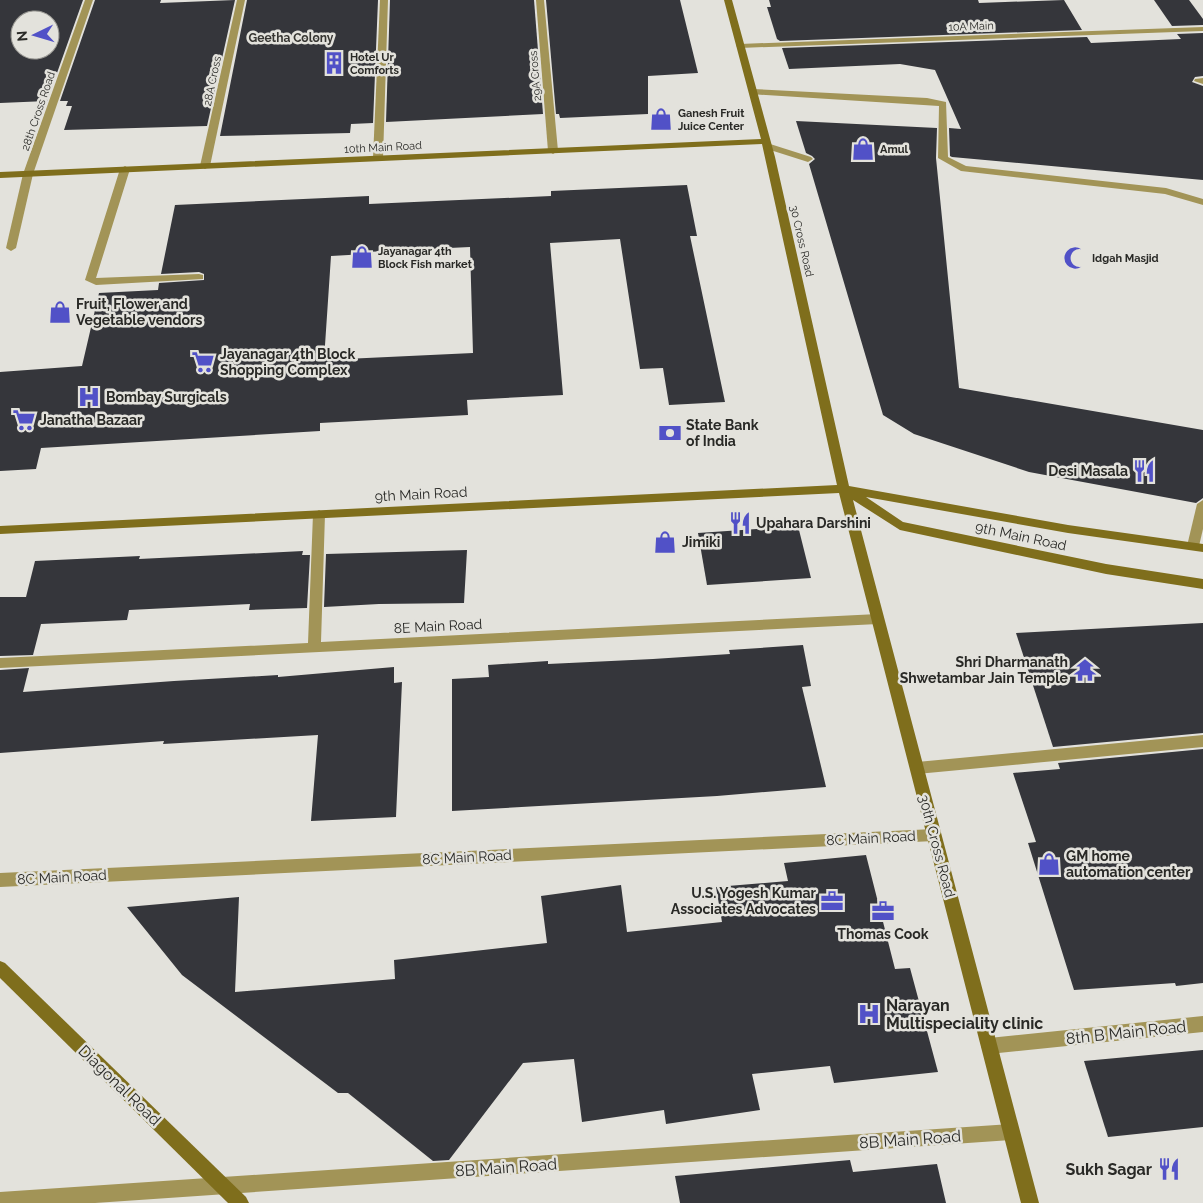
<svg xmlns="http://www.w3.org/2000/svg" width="1203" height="1203" viewBox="0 0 1203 1203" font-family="Raleway,sans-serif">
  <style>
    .building { fill: #35363b; fill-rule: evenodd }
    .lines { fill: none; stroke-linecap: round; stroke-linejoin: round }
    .lane { fill: #a29457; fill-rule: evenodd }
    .street { fill: #a29457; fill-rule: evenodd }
    .secondary { fill: #7f6e1c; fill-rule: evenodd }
    .labels { text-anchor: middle; stroke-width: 5; stroke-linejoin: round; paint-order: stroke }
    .far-street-label { font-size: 11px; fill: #292926; stroke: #e3e2dc }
    .far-poi-label { font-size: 11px; font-weight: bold; fill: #292926; stroke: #e3e2dc; text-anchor: start }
    .far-neighbourhood-label { font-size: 12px; font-weight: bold; fill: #363531; stroke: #e3e2dc }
    .poi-label { font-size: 14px; font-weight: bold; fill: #292926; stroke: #e3e2dc; text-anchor: start }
    .street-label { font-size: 14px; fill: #292926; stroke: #e3e2dc }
    .near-poi-label { font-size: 16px; font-weight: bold; fill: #292926; stroke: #e3e2dc; text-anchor: start }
    .near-street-label { font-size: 16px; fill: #292926; stroke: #e3e2dc }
  </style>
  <rect width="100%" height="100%" fill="#e3e2dc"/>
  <g class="building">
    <path d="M 0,0 L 83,0 L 47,101 L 0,103 ZM 20,20 L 50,20 L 50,50 L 20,50 Z"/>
    <polygon points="95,0 161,0 160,3 235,0 207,126 64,130 72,106 66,106 68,101 60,101"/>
    <polygon points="247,0 378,0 373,123 351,124 350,133 220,136"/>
    <polygon points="390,0 534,0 543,114 386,122"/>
    <polygon points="546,0 680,0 698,73 648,76 648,114 560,118 559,114 556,114"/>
    <polygon points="769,0 978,0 979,3 1064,0 1082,30 780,41 777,39 767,7 771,7"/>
    <polygon points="1154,0 1189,0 1203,19 1203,25 1172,26"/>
    <polygon points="1203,33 1203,76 1195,77 1192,82 1203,86 1203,180 952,157 950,156 949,128 961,129 935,70 900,64 789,69 782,48 1087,37 1091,43 1181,39 1177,34"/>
    <polygon points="796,121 937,128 936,158 959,388 1203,430 1203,498 1196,503 1029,472 914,434 883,415 809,164 815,159 812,156 806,153"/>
    <path d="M 687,185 L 697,236 L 690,236 L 725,402 L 669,405 L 663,368 L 640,369 L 620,239 L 550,243 L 563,395 L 467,400 L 468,415 L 320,423 L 320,431 L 41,448 L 36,469 L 0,471 L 0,372 L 82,366 L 99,293 L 158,290 L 159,283 L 204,280 L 204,274 L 199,272 L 161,274 L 175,205 L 369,196 L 369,204 L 551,196 L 551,191 ZM 470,247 L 473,353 L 324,360 L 331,256 L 366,254 L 366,252 Z"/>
    <polygon points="798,526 811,578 707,585 698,533"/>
    <polygon points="467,550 464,603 379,604 324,607 326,554"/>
    <polygon points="303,551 302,555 310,555 307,608 249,610 250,604 129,610 127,620 41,624 33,655 0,656 0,597 26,597 35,561 140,556 139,559"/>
    <polygon points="1203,623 1203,733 1053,747 1016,633"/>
    <polygon points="803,645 811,686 802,687 826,787 717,796 452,811 452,679 489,677 488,665 548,661 548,664 653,659 730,654 729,650"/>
    <polygon points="394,667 394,683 402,682 396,817 311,821 318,735 163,744 164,741 0,753 0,670 29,668 23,692 174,681 278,675 278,677"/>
    <polygon points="1203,749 1203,983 1176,986 1175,983 1074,990 1028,843 1036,842 1013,773 1060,769 1058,763"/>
    <polygon points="866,855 895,969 910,968 938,1072 834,1083 830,1066 752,1074 760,1110 666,1124 664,1110 582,1122 574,1059 523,1063 449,1160 433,1161 348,1093 338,1093 182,975 127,907 239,897 235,992 395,979 394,960 547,943 541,896 621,885 627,932 722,922 716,887 788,881 784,863"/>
    <polygon points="1203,1050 1203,1127 1108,1137 1084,1061"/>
    <polygon points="850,1160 853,1172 937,1164 946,1203 680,1203 675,1176"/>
  </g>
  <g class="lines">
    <g class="lane">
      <polygon points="753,89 927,98 946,102 948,157 966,166 1166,188 1203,199 1203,205 1165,194 961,171 938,158 939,106 750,94 750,90"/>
      <polygon points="767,143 811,157 813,159 808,162 764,148 764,144"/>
      <polygon points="125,166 130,169 96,278 199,274 203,275 203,279 96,285 85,280 120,169"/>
      <polygon points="28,171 33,174 16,248 11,251 6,248 23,174"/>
      <polygon points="1203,500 1203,529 1199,546 1193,550 1187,546 1197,504"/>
      <polygon points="1203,735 1203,747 917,774 912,772 910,768 912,764 917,762"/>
    </g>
    <g class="street">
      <polygon points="85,0 93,0 33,174 28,177 25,176 23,174"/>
      <polygon points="237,0 245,0 210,166 205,169 200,166"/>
      <polygon points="380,0 388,0 383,158 378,161 373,158"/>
      <polygon points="536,0 544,0 558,151 553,154 548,151"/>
      <polygon points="1203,27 1203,31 740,48 736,46 740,44"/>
      <polygon points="1203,78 1203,84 1194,81 1195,79"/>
      <polygon points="319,510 325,514 321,642 878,614 882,616 884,619 882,622 878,624 0,668 0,658 308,643 313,514"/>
      <polygon points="934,829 939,831 941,835 939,839 934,841 0,887 0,873"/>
      <polygon points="1203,1016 1203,1032 989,1054 983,1051 981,1046 983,1041 989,1038"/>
      <polygon points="1011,1124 1017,1126 1019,1132 1017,1138 1011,1140 95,1203 0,1203 0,1192"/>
    </g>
    <g class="secondary">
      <polygon points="724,0 732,0 775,157 849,486 1068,525 1203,544 1203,552 1068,533 866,497 903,522 1106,564 1203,579 1203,589 1106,574 900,530 853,500 1039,1203 1021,1203 839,493 0,534 0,526 837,485 762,144 0,178 0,172 761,139"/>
      <polygon points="0,961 5,963 246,1197 249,1203 228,1203 0,978"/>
    </g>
  </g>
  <defs>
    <symbol id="building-bare" viewBox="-9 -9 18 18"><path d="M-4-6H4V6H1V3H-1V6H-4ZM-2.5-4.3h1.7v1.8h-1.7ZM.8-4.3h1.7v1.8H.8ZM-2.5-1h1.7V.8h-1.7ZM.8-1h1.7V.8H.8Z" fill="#5151c7" stroke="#e3e2dc" stroke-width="2.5" paint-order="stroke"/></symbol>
    <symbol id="shop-bare" viewBox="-9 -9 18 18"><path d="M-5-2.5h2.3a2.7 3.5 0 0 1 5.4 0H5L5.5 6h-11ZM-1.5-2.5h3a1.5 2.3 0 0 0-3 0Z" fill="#5151c7" stroke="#e3e2dc" stroke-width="2.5" paint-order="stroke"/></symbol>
    <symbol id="mosque-bare" viewBox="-9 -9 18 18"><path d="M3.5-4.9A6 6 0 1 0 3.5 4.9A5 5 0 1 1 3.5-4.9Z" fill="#5151c7" stroke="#e3e2dc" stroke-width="2.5" paint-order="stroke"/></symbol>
    <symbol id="supermarket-bare" viewBox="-9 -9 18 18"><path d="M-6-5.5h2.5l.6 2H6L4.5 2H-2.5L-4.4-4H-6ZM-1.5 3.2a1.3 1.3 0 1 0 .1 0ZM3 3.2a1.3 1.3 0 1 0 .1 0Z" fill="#5151c7" stroke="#e3e2dc" stroke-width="2.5" paint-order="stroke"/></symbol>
    <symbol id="hospital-bare" viewBox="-9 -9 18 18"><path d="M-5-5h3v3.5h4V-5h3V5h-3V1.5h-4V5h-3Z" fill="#5151c7" stroke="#e3e2dc" stroke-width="2.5" paint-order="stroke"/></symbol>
    <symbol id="bank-bare" viewBox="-9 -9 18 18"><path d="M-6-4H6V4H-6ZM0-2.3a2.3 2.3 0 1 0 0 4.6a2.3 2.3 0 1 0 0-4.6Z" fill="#5151c7" stroke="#e3e2dc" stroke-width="2.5" paint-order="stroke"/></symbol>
    <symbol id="restaurant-bare" viewBox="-9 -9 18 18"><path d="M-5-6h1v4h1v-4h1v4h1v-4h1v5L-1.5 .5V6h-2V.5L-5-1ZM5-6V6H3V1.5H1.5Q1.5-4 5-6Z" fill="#5151c7" stroke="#e3e2dc" stroke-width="2.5" paint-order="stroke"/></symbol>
    <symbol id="temple-bare" viewBox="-9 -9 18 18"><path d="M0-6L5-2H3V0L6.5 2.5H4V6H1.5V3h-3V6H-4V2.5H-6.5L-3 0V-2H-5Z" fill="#5151c7" stroke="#e3e2dc" stroke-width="2.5" paint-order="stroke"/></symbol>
    <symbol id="office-bare" viewBox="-9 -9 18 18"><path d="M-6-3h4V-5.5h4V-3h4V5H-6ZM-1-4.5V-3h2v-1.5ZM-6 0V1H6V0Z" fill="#5151c7" stroke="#e3e2dc" stroke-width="2.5" paint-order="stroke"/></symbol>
  </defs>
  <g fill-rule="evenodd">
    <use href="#building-bare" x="318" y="47" width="32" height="32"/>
    <use href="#shop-bare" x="645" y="103" width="32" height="32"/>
    <use href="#shop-bare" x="847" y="133" width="32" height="32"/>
    <use href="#shop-bare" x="346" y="241" width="32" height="32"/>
    <use href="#mosque-bare" x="1059" y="242" width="32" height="32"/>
    <use href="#shop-bare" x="44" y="296" width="32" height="32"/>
    <use href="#supermarket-bare" x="187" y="346" width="32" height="32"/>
    <use href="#hospital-bare" x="73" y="381" width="32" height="32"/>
    <use href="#supermarket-bare" x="8" y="404" width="32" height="32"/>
    <use href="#bank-bare" x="654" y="417" width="32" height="32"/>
    <use href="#restaurant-bare" x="1128" y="455" width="32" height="32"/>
    <use href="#restaurant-bare" x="724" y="507" width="32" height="32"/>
    <use href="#shop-bare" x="649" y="526" width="32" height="32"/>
    <use href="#temple-bare" x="1069" y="654" width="32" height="32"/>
    <use href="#shop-bare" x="1033" y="848" width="32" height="32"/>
    <use href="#office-bare" x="816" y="885" width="32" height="32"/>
    <use href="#office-bare" x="867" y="895" width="32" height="32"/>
    <use href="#hospital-bare" x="853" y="998" width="32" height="32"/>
    <use href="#restaurant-bare" x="1153" y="1153" width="32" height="32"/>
  </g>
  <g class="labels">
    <g class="far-street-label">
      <text transform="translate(971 26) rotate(-2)" y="4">10A Main</text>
      <text transform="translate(535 76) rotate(-95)" y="4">29A Cross</text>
      <text transform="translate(212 81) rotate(-78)" y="4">28A Cross</text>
      <text transform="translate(38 111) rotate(-71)" y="4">28th Cross Road</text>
      <text transform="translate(383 147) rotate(-3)" y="4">10th Main Road</text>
      <text transform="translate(802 241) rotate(77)" y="4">30 Cross Road</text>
    </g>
    <g class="far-poi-label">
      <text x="350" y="61">Hotel Ur<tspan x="350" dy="13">Comforts</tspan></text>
      <text x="678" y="117">Ganesh Fruit<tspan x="678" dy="13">Juice Center</tspan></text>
      <text x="880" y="153">Amul</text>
      <text x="378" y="255">Jayanagar 4th<tspan x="378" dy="13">Block Fish market</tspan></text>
      <text x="1092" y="262">Idgah Masjid</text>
    </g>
    <g class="far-neighbourhood-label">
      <text x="291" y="42">Geetha Colony</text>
    </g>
    <g class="poi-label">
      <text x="76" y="309">Fruit, Flower and<tspan x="76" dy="16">Vegetable vendors</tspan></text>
      <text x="220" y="359">Jayanagar 4th Block<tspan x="220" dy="16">Shopping Complex</tspan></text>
      <text x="106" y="402">Bombay Surgicals</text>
      <text x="40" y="425">Janatha Bazaar</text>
      <text x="686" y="430">State Bank<tspan x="686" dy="16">of India</tspan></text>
      <text x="1128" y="476" text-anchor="end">Desi Masala</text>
      <text x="756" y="528">Upahara Darshini</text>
      <text x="682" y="547">Jimiki</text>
      <text x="1068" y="667" text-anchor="end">Shri Dharmanath<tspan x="1068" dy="16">Shwetambar Jain Temple</tspan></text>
      <text x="1066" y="861">GM home<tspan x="1066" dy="16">automation center</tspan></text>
      <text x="816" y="898" text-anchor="end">U.S. Yogesh Kumar<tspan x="816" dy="16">Associates Advocates</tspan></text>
      <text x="883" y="939" text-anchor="middle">Thomas Cook</text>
    </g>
    <g class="street-label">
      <text transform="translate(421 494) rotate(-3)" y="5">9th Main Road</text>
      <text transform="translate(1021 536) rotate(12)" y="5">9th Main Road</text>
      <text transform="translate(438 626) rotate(-3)" y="5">8E Main Road</text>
      <text transform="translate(871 838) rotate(-3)" y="5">8C Main Road</text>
      <text transform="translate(937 846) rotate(75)" y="5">30th Cross Road</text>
      <text transform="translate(467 857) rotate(-3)" y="5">8C Main Road</text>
      <text transform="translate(62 877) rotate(-3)" y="5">8C Main Road</text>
    </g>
    <g class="near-poi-label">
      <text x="886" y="1011">Narayan<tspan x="886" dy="18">Multispeciality clinic</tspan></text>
      <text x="1152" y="1175" text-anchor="end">Sukh Sagar</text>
    </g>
    <g class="near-street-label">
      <text transform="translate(1126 1032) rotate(-6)" y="6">8th B Main Road</text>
      <text transform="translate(120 1085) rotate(44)" y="6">Diagonal Road</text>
      <text transform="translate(910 1139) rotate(-4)" y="6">8B Main Road</text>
      <text transform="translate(506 1167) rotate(-4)" y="6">8B Main Road</text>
    </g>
  </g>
  <g transform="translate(35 35) rotate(265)"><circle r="24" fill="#e3e2dc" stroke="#999893"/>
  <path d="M0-4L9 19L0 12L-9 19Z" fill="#5151c7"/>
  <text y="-8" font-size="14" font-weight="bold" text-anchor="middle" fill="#292926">N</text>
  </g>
</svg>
